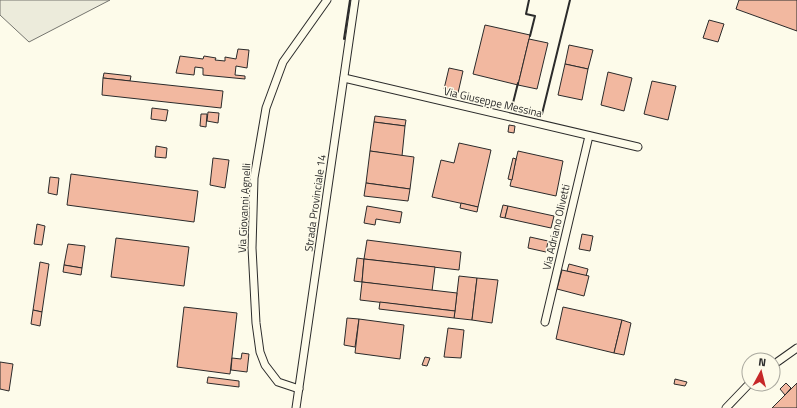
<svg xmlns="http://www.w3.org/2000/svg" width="797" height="408" viewBox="0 0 797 408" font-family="'Titillium Web',sans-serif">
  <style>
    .green { fill: #ecebdb; stroke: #74746e }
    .building { fill: #f2b8a0; stroke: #2b2b2b }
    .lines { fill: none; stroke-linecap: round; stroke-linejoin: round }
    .minor-casing { stroke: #2b2b2b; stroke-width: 9 }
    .minor { stroke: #fdfbea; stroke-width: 7 }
    .wall { stroke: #2b2b2b; stroke-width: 2 }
    .labels { text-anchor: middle; stroke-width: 3; stroke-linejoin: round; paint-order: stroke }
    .street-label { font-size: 11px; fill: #2b2b2b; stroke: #fdfbea }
  </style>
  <rect width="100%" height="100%" fill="#fdfbea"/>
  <polygon class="green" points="0,0 110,0 29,42 0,15"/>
  <g class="building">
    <polygon points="739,0 797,0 797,31 736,9"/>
    <polygon points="709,20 724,24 718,42 703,38"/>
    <polygon points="485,25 530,35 518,85 473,74"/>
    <polygon points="529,39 548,43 537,89 518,85"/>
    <polygon points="569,45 593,50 588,69 565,64"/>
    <polygon points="238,49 249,50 247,68 236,66 235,75 245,76 245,79 203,75 203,68 195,67 194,75 176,73 180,56 203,59 204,56 216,58 215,60 225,61 225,57 236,59"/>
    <polygon points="565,64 588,69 582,100 558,95"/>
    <polygon points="449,68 463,71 458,93 444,89"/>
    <polygon points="608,72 632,78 624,111 601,105"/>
    <polygon points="104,73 131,76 130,81 103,78"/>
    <polygon points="103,78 223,91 221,108 102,95"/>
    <polygon points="652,81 676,86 668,120 644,114"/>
    <polygon points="152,108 168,110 166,121 151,119"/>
    <polygon points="208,112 219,113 218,123 207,121"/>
    <polygon points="201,114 207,114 206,127 200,126"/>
    <polygon points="375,116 406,120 405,126 374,122"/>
    <polygon points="374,122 405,126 402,156 370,151"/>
    <polygon points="509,125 515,126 514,133 508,132"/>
    <polygon points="459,143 491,150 478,207 432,197 441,160 454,163"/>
    <polygon points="156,146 167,148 166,158 155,157"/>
    <polygon points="370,151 414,157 410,189 366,183"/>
    <polygon points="518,151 563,161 556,196 510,186"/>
    <polygon points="213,158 229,160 225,188 210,185"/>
    <polygon points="513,158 516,159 512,180 508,179"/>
    <polygon points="71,174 198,191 194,222 67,205"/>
    <polygon points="50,177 59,178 57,195 48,193"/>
    <polygon points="366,183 410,189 408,201 364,196"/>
    <polygon points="461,203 478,207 477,212 460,208"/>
    <polygon points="503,205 508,206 505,218 500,217"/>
    <polygon points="367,206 402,212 400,223 376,219 375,225 364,223"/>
    <polygon points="508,206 554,216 551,228 505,218"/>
    <polygon points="37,224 45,226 42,245 34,244"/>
    <polygon points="582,234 593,236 590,251 579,249"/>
    <polygon points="530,237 548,241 546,252 528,248"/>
    <polygon points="116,238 189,247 184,286 111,277"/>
    <polygon points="367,240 461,252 459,270 364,259"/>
    <polygon points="68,244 85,246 82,268 64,265"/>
    <polygon points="357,258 364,259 362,282 354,281"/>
    <polygon points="364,259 435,267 432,291 362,282"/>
    <polygon points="40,262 49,264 42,312 33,310"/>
    <polygon points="569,264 588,269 586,276 567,271"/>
    <polygon points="64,265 82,268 81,275 63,272"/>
    <polygon points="562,270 589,276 584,296 557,289"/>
    <polygon points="459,276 477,278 472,320 454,318"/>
    <polygon points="477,278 498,280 492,323 472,320"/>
    <polygon points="362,282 457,293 455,311 360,300"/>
    <polygon points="380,302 455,311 454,318 379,309"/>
    <polygon points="184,307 237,313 230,374 177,367"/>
    <polygon points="563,307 622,320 614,353 556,339"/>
    <polygon points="33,310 42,312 40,326 31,324"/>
    <polygon points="347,318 359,319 355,347 344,345"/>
    <polygon points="359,319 404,325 400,359 355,353"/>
    <polygon points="622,320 631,323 624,355 614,353"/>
    <polygon points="448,328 464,330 461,358 444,357"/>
    <polygon points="242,353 249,354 247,372 231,370 232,358 241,359"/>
    <polygon points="425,357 430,358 427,366 422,365"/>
    <polygon points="0,362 13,364 9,391 0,389"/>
    <polygon points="208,377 239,381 239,387 207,383"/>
    <polygon points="675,379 687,382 685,386 674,384"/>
    <polygon points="786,383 791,388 785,395 780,389"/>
    <polygon points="797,383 797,408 772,408"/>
  </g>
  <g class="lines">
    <defs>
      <g id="minor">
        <polyline points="344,78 638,147"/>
        <polyline points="545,322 589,136"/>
        <polyline points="773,365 797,348"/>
        <polyline points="299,389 278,382 265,365 260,352 256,323 252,248 254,178 266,108 283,62 327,0"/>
        <polyline points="296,408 355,0"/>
        <polyline points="726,408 749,384"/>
      </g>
    </defs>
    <use href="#minor" class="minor-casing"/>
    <use href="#minor" class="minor"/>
    <g class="wall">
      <polyline points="529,0 526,14 535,16 530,36"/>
      <polyline points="344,39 350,0"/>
      <polyline points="518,83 512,107 542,114 570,0"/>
    </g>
  </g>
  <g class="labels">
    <g class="street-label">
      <text transform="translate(493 102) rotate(13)" y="4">Via Giuseppe Messina</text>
      <text transform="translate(315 203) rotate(-82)" y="4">Strada Provinciale 14</text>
      <text transform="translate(244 208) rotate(-87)" y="4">Via Giovanni Agnelli</text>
      <text transform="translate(556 227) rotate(-77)" y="4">Via Adriano Olivetti</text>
    </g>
  </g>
  <g transform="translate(761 372) rotate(7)"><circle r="19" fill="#fdfbea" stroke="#a9a89e"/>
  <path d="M0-3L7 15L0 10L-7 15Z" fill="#c62828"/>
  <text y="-6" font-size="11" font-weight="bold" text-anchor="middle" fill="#2b2b2b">N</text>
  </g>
</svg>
